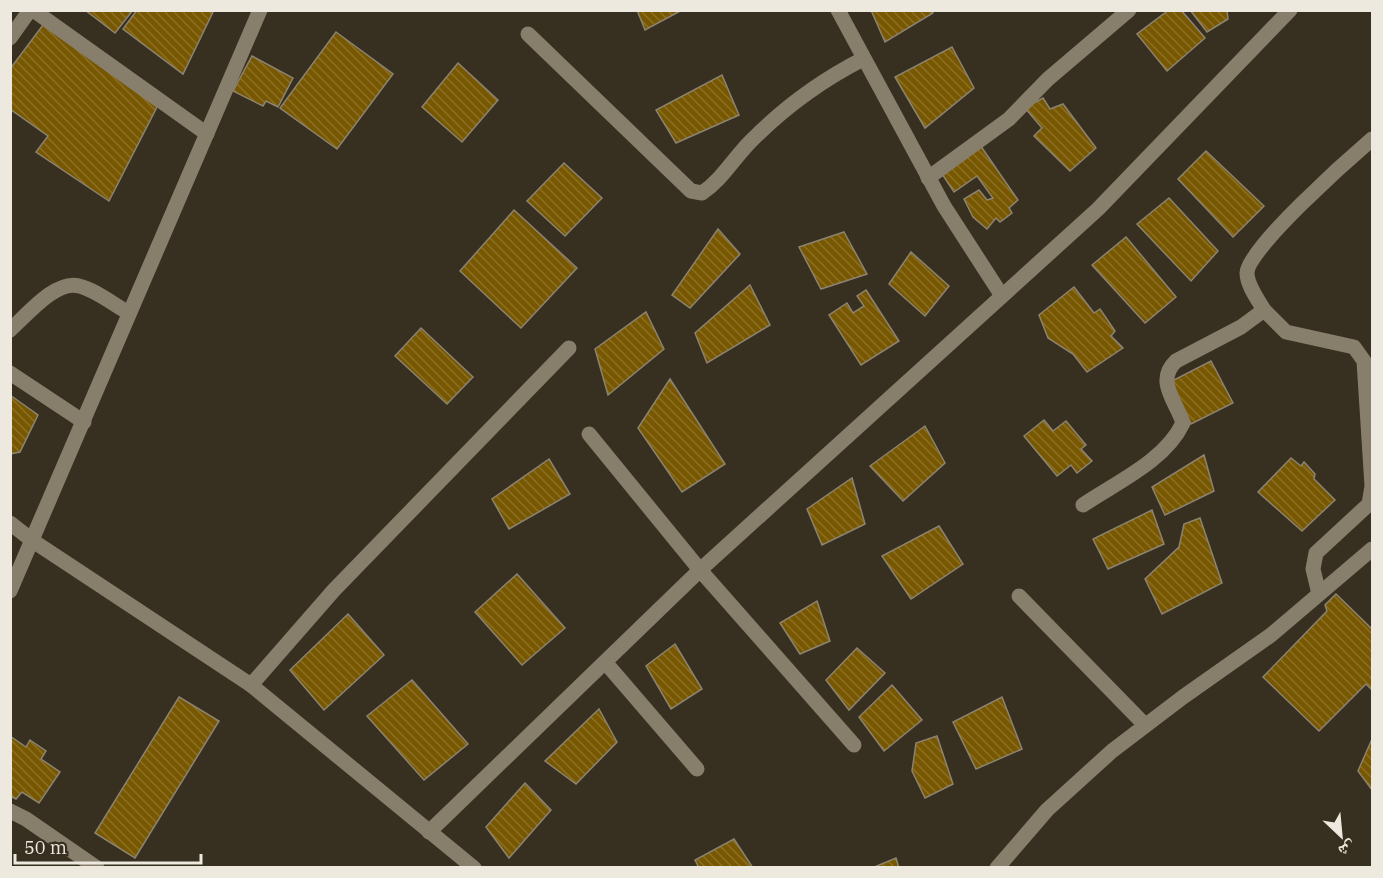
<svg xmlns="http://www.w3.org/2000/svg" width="1383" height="878" viewBox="0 0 1383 878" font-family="'IBM Plex Serif','Noto Naskh Arabic',serif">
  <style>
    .building { fill: url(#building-back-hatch); stroke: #8c8371; stroke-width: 1.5 }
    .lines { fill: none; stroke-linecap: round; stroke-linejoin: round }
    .minor { stroke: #877e6c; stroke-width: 15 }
  </style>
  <defs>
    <pattern id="building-back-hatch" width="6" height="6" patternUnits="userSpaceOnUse" patternTransform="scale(1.5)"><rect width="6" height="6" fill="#775700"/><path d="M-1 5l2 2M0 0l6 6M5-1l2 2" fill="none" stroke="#8b6f25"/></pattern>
  </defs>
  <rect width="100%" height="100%" fill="#372f20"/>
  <g class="building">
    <polygon points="85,10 133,10 115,33"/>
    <polygon points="137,10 214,10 183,74 123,29"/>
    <polygon points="637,10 682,10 645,30"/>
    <polygon points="871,10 932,10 933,13 885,42"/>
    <polygon points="1165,10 1181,10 1205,38 1167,71 1137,34 1166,12"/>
    <polygon points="1190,10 1227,10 1228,19 1207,32"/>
    <polygon points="43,25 157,107 109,201 36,152 48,136 10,109 10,69"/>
    <polygon points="336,32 393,74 337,149 280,108"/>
    <polygon points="952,47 974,88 925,128 895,77"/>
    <polygon points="252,56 293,78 278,107 266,101 263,106 233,91"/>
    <polygon points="458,63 498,100 462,142 422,107"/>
    <polygon points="722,75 739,115 676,143 656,110"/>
    <polygon points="1043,98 1050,109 1063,104 1096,148 1070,171 1034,136 1042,128 1025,108"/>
    <polygon points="980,145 1018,200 1009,208 1012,213 1000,222 996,218 987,229 973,217 964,199 979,190 987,200 993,198 977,176 954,192 942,174"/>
    <polygon points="1206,151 1264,206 1233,237 1178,179"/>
    <polygon points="564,163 602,198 565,236 527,201"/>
    <polygon points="1169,198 1218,251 1191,281 1137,224"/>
    <polygon points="514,210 577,268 521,328 460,271"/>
    <polygon points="718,229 740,254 690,308 672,295"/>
    <polygon points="844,232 867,274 821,289 799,247"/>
    <polygon points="1126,237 1176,297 1145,323 1092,265"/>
    <polygon points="911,252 949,286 925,316 889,284"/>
    <polygon points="750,285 770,325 707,363 695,333"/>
    <polygon points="1074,287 1094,313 1100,309 1115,331 1111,336 1123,348 1087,372 1073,354 1048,338 1039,315"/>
    <polygon points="866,290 899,341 861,365 829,315 847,303 853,313 864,306 857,296"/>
    <polygon points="646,312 664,349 608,395 595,349"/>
    <polygon points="421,328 473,377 447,404 395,356"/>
    <polygon points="1211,361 1233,403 1191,424 1170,382"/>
    <polygon points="670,379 725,464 682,492 638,428"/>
    <polygon points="10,395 38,415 20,452 10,454"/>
    <polygon points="1044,420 1053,431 1066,421 1086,445 1081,449 1092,461 1077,473 1071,465 1057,476 1024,436"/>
    <polygon points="925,426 945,463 903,501 870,466"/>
    <polygon points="1204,455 1214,491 1165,515 1152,487"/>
    <polygon points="1291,458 1301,466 1304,462 1315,474 1314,479 1335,500 1302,531 1258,492"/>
    <polygon points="549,459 570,494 509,529 492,499"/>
    <polygon points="852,478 865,524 822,545 807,509"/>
    <polygon points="1152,510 1164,544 1108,569 1093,539"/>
    <polygon points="1200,518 1222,583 1162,614 1145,579 1179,547 1184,524"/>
    <polygon points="939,526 963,564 911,599 882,556"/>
    <polygon points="517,574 565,628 522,665 475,612"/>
    <polygon points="1336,594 1372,629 1372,690 1366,684 1319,731 1263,677 1327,611 1325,605"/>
    <polygon points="817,601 830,641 800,654 780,623"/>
    <polygon points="348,614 384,655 324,710 290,670"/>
    <polygon points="675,644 702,689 671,709 646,666"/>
    <polygon points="857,648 885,673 849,710 826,680"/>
    <polygon points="412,680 468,744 424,780 367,716"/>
    <polygon points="892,685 922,720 884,751 859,717"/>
    <polygon points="179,697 219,721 135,858 95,833"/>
    <polygon points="1002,697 1022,749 976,769 953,722"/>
    <polygon points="599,709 617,742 576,784 545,761"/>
    <polygon points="10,736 26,747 30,740 46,751 41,759 60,772 39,803 22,792 16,799 10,796"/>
    <polygon points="937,736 953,784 925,798 912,771 916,743"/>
    <polygon points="1372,739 1372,790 1358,771"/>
    <polygon points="525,783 551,810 509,858 486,827"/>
    <polygon points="734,839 753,868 699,868 695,860"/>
    <polygon points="896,858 899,868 872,868"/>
  </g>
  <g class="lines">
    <g class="minor">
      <polyline points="33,10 207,134"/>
      <polyline points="838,10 944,206 1002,296"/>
      <path d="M 528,34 L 691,191 L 702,193 C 723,179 735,156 753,139 C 786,106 822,80 863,59"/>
      <polyline points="10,38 30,10"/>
      <polyline points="928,178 1009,119 1048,79 1129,10"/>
      <polyline points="1264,310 1286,332 1354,347 1364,361 1372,486 1369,504 1316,553 1313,569 1319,594"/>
      <path d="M 10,330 C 26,316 56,279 79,286 C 96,290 114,305 129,313"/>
      <polyline points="10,373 84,422"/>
      <polyline points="589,434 700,570 854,745"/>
      <path d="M 1083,505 C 1117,482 1165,461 1183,423 C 1176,401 1155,381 1176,361 L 1241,327 L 1264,310 C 1258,300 1247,285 1247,273 C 1247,249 1351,157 1372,139"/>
      <polyline points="10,523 33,541 251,685 474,868"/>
      <polyline points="10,591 260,10"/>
      <polyline points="1019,596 1145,725"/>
      <polyline points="605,662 697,769"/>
      <polyline points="251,685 334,590 569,348"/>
      <polyline points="10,811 26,819 97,868"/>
      <polyline points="429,832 700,570 1098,209 1290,10"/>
      <polyline points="997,868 1047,810 1112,751 1183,697 1271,635 1372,549"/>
    </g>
  </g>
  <rect width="1383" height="878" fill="none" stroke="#eee9df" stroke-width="24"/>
  <g transform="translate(1341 836) rotate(154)" stroke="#372f20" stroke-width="4.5" paint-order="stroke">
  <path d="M0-4.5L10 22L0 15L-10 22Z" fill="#eee9df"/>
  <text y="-9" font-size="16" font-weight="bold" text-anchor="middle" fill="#eee9df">ش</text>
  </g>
  <path d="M15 854v9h186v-9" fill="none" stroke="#eee9df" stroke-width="3"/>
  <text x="24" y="854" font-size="18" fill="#eee9df" stroke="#372f20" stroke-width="4.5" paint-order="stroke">50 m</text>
</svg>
